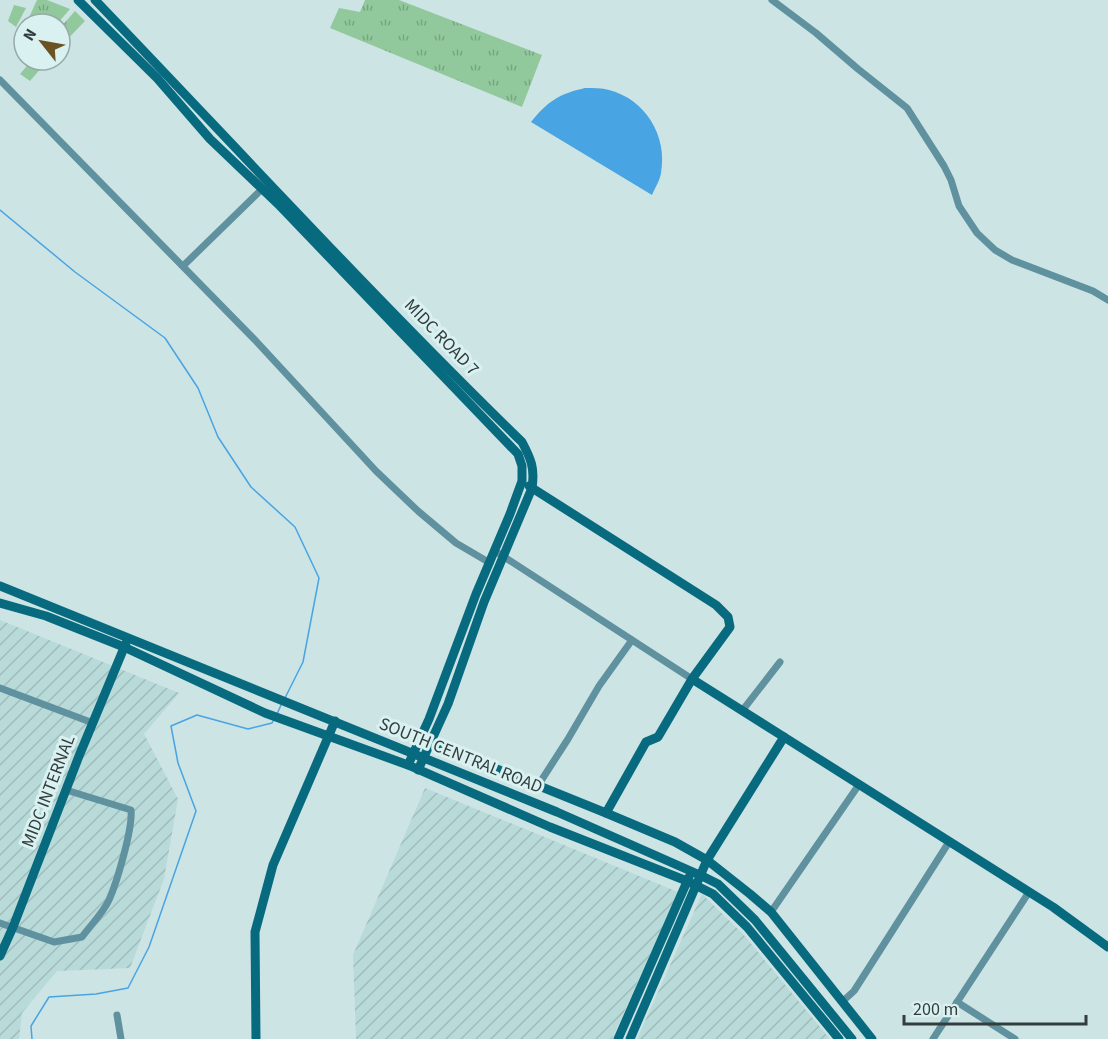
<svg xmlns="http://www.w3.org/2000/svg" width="1108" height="1039" viewBox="0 0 1108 1039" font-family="'Source Sans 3',sans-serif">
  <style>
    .industrial { fill: url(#industrial-furrows) }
    .grass { fill: url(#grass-tufts) }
    .water { fill: #48a4e2 }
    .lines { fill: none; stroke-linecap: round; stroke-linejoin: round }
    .stream { stroke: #48a4e2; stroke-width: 1.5 }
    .street { stroke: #60919f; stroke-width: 7 }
    .secondary { stroke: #076a7f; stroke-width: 9 }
    .labels { text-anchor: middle; stroke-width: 6; stroke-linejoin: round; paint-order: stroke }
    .street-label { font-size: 18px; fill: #333d3d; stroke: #d9f2f1 }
  </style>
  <defs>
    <pattern id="industrial-furrows" width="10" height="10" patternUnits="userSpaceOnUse" patternTransform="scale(1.5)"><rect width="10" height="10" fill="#b8dad9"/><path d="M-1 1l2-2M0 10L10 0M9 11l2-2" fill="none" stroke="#9fbcbb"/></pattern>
    <pattern id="grass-tufts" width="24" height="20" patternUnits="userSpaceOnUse" patternTransform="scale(1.5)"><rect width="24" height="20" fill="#92c99c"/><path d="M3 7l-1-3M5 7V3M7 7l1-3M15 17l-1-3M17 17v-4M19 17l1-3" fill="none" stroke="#78a480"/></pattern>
  </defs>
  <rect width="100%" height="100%" fill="#cce4e4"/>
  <g class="industrial">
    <polygon points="0,620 179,693 144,734 178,799 164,879 130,968 57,971 22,1013 19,1039 0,1039"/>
    <polygon points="425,788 678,892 612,1039 356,1039 353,955"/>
    <polygon points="702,894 743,934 830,1039 637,1039"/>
  </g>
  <g class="grass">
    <polygon points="37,0 47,0 70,9 57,24 26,24"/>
    <polygon points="365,0 399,0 542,55 522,107 330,28 339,8 360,12"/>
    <polygon points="14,5 26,8 16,27 8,21"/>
    <polygon points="75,11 85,21 60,47 60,28"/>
    <polygon points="32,60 48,60 30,81 20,74"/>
  </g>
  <path class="water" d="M 585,88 C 593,88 602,88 609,90 C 645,99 668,136 661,173 C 660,180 655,188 652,195 L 531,122 C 548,101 559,94 585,88 Z"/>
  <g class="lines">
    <g class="stream">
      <polyline points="0,210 75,272 165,338 198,388 218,437 251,487 295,527 319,578 303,662 285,698"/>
      <polyline points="277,714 281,705"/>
      <polyline points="32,1039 31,1026 49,997 96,994 128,988 149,947 196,811 178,763 171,726 197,715 248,729 272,723 273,721"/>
    </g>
    <g class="street">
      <polyline points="772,0 816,33 858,69 907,108 944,166 951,180 959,206 977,233 995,250 1012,260 1093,291 1108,300"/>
      <polyline points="0,80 256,341 376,471 418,511 456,543 490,563"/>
      <polyline points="183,266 262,189"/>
      <polyline points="495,551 692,679"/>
      <polyline points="0,688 93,723"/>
      <polyline points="742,711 780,662"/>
      <polyline points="539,784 568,739 599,686 632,640"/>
      <polyline points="771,912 858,786"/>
      <path d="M 0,923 L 54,942 L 82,937 C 90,926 103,913 109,900 C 117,882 133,828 131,810 L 66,790"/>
      <polyline points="843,1001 854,991 949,842"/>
      <polyline points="957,1002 1015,1039"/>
      <polyline points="117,1015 121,1039"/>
      <polyline points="933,1039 1029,892"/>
    </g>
    <g class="secondary">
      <polyline points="78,0 157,78 210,139 278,204 518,454 522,466 522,481 510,514 476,594 429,719 408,765"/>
      <path d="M 95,0 C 237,148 375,299 522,442 C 531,459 535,468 532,488 L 484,602 L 448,704 L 418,770"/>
      <polyline points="529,486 716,605 728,617 730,627 692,679"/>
      <polyline points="0,586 557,812 702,876 718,884 755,920 852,1039"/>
      <polyline points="0,603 46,616 124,647 265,713 408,765 550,827 687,881 713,894 747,927 839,1039"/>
      <polyline points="784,737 1053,907 1108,947"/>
      <polyline points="425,740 606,813 646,742 658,737 692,679 784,737 707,860 630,1039"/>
      <polyline points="606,813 675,842 707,860 750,894 771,912 872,1039"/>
      <polyline points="0,956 13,927 79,756 126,643"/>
      <polyline points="256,1039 255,932 273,865 335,721"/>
      <polyline points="618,1039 689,877"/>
    </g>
  </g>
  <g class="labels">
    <g class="street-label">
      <text transform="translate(442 337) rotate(46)" y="6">MIDC ROAD 7</text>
      <text transform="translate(461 755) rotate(22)" y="6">SOUTH CENTRAL ROAD</text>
      <text transform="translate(48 791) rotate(-69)" y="6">MIDC INTERNAL</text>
    </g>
  </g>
  <g transform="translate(42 42) rotate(301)"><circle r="28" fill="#d9f2f1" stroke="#97aaa9" stroke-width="1.5"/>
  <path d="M0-4.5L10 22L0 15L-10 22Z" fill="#6b5223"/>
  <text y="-9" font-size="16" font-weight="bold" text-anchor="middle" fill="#333d3d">N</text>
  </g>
  <path d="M904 1015v9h182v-9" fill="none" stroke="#333d3d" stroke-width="3"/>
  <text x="913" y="1015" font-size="18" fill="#333d3d" stroke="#d9f2f1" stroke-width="4.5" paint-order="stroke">200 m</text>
</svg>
